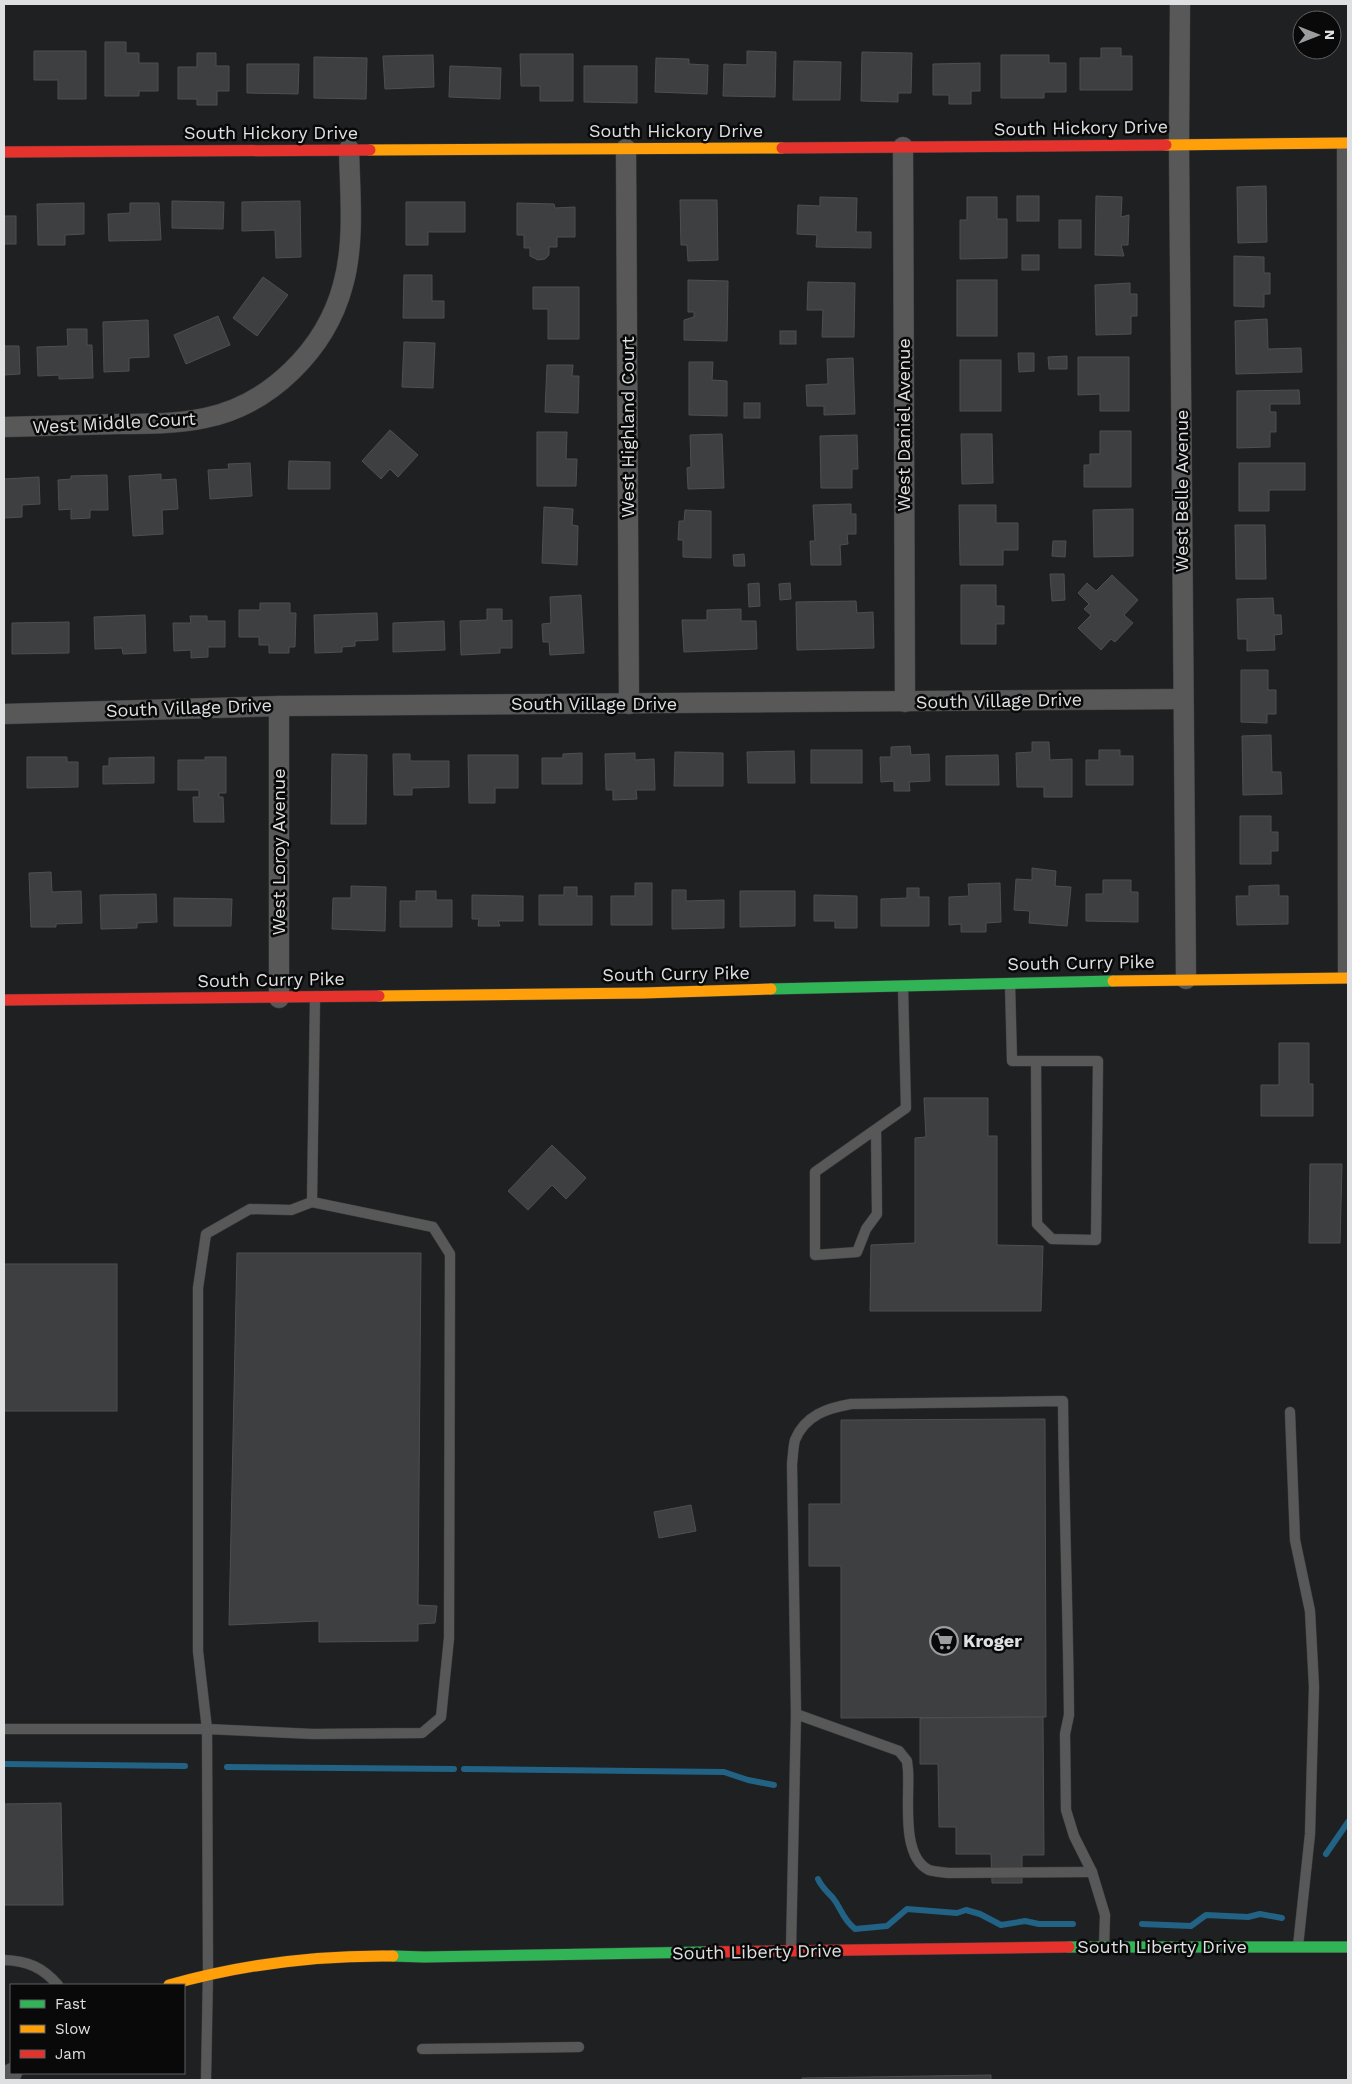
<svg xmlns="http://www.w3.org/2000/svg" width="1352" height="2084" viewBox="0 0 1352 2084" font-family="'Work Sans',sans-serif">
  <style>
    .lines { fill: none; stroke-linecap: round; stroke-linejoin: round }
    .stream { stroke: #216285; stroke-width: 6 }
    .building { fill: #3e3f40; stroke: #4e4f50 }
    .lane-casing { stroke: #3c3d3e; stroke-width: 11 }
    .street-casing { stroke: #3c3d3e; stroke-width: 21 }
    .fast-casing { stroke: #3c3d3e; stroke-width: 12 }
    .slow-casing { stroke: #3c3d3e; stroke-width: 12 }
    .jam-casing { stroke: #3c3d3e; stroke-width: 12 }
    .lane { stroke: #585859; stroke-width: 10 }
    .street { stroke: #585859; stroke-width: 20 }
    .fast { stroke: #30b455; stroke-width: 11 }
    .slow { stroke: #ff9f0a; stroke-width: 11 }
    .jam { stroke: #e5322d; stroke-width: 11 }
    .labels { text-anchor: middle; stroke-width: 5; stroke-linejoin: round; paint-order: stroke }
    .street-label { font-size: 18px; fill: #dfe0e1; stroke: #09090a }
    .poi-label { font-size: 18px; font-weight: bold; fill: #dfe0e1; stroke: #09090a; text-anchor: start }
  </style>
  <rect width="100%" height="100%" fill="#1f2021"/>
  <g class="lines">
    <g class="stream">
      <polyline points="4,1764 185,1766"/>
      <polyline points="227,1767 454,1769"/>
      <polyline points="464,1769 724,1772 748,1780 774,1785"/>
      <polyline points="1326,1854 1348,1822"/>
      <path d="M 818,1879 C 822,1888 827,1891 833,1898 C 843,1911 841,1917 855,1929 L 887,1926 L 907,1909 L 957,1913 L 966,1910 L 980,1914 L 1001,1925 L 1025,1921 L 1039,1924 L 1073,1924"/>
      <polyline points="1142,1924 1191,1926 1206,1915 1248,1917 1260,1914 1282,1918"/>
    </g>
  </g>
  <g class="building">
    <polygon points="105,42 126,42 126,53 139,53 139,63 158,63 158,91 139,91 139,96 105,96"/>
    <polygon points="1101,48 1121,48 1121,56 1132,56 1132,90 1080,90 1080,58 1101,58"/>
    <polygon points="34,51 86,51 86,99 58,99 58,80 34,80"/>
    <polygon points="747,51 776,52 775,97 723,96 724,64 747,65"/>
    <polygon points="862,52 912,53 911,93 898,93 898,102 861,101"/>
    <polygon points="197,53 216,53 216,66 229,66 229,91 217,91 217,105 197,105 197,99 178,99 178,67 197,67"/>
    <polygon points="520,54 573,54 573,101 540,101 540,86 521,86"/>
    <polygon points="433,55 434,87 385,89 383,56"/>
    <polygon points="1001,55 1049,55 1049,63 1066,63 1066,92 1044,92 1044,98 1001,98"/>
    <polygon points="314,57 367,58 366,99 314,98"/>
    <polygon points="656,58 689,59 689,64 708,65 707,94 655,92"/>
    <polygon points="794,61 841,62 840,100 793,100"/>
    <polygon points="980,63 980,91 971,91 971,104 949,104 949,95 933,95 933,64"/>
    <polygon points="247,64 299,64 298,94 247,93"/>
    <polygon points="450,66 501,68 500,99 449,97"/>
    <polygon points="584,66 637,66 637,103 584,102"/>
    <polygon points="1266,186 1267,242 1238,243 1237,187"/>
    <rect x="1017" y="196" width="22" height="25"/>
    <polygon points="1096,196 1122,197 1121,217 1129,215 1128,245 1121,245 1124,256 1095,255"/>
    <polygon points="820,197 857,198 856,232 871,232 871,248 816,247 817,235 797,234 798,205 820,206"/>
    <polygon points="967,197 997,197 997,219 1007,219 1007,258 960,259 960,220 967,220"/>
    <polygon points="680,200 717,200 718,260 688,261 687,245 681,245"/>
    <polygon points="172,201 224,202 223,229 172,228"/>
    <polygon points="300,201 301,257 276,258 275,230 242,231 242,202"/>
    <polygon points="406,202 465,202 465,232 428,232 428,245 406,245"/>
    <polygon points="84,203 84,234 65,235 65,245 38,245 37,204"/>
    <polygon points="130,203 159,203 161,240 109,241 108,214 130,213"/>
    <polygon points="517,203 554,204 555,208 575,207 575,237 557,237 557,247 549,247 549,255 545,259 538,260 530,256 530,248 524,248 524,235 517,235"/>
    <rect x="4" y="216" width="12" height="28"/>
    <rect x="1059" y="220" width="22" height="28"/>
    <rect x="1022" y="255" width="17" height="15"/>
    <polygon points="1234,256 1264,257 1264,273 1270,273 1270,294 1264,294 1264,307 1234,306"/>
    <polygon points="404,275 432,275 432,301 444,301 444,318 403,318"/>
    <polygon points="263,277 288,295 257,336 233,318"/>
    <polygon points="688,280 728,281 727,341 684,340 684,320 694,317 694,312 688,312"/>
    <rect x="957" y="280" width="40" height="56"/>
    <polygon points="808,282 855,283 854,337 822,337 823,310 807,310"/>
    <polygon points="1130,283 1130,294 1137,294 1137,316 1131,316 1131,334 1096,335 1095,285"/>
    <polygon points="533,287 579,287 579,339 548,339 548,309 533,309"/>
    <polygon points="218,316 230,345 186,364 174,335"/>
    <polygon points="1267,319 1268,349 1301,348 1302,372 1236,374 1235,321"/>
    <polygon points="148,320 149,357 129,358 129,371 104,372 103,322"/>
    <polygon points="67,329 87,329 87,345 92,345 93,378 59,379 59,375 38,376 37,347 68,346"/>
    <rect x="780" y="331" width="16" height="13"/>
    <polygon points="404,342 435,343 433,388 402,387"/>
    <polygon points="4,346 19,346 20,374 4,375"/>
    <polygon points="1018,353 1034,353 1034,371 1019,372"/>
    <polygon points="1067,356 1067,369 1049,369 1048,357"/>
    <polygon points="1078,357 1129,357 1129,411 1100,411 1100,394 1078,395"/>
    <polygon points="853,358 855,414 824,415 824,406 807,406 806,385 828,384 827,359"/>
    <rect x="960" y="360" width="41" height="51"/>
    <polygon points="689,362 713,362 712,380 727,381 727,416 689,415"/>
    <polygon points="547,365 573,365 572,376 579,376 578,413 545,412"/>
    <polygon points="1299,390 1300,404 1270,404 1270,412 1276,412 1276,432 1270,432 1270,447 1237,448 1237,391"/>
    <rect x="744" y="403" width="16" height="15"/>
    <polygon points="390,430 418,455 398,477 390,469 381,479 362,461"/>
    <polygon points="1100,431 1131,431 1131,487 1084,487 1084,465 1090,465 1090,454 1100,454"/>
    <polygon points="537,432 567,432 566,459 577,459 576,486 537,486"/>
    <polygon points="722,434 724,488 688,489 687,468 691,467 690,435"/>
    <polygon points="961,434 992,434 993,483 962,484"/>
    <polygon points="857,435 858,469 852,469 852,488 821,488 820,436"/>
    <polygon points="289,461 330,462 330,489 288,489"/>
    <polygon points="250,463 252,496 210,499 208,470 229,469 228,464"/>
    <polygon points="1239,463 1305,463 1305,490 1269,490 1269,511 1239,511"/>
    <polygon points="161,474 161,480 176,479 178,509 162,510 163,534 133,536 129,476"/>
    <polygon points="107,475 108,510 90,510 90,518 71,519 71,509 59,510 58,480 71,479 71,476"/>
    <polygon points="39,477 40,504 22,505 22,517 4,518 4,479"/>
    <polygon points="851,504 851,514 856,514 856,534 847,534 848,544 840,545 841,565 811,565 810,541 815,541 813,505"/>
    <polygon points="959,505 996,505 996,523 1018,523 1018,550 1003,550 1003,565 960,565"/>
    <polygon points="544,507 573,509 572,525 578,526 577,565 542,563"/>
    <polygon points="1133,509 1133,556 1094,557 1093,510"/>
    <polygon points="685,510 711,511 711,558 683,557 683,540 678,540 679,521 684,521"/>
    <polygon points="1235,525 1265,525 1266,579 1236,579"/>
    <polygon points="1053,541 1066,541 1065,557 1052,556"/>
    <polygon points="744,554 745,566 734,566 733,555"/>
    <polygon points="1050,574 1064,574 1065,600 1052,601"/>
    <polygon points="1112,575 1138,600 1124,615 1133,623 1115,642 1111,639 1101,650 1078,628 1091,615 1084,609 1089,604 1078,593 1087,583 1096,591"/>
    <polygon points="759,583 760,606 749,607 748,584"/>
    <polygon points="790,583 791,599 780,600 779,584"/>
    <polygon points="961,585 996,585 996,606 1004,606 1004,624 996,624 996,644 961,644"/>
    <polygon points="581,595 584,653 550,655 549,642 543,642 542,624 551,623 550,597"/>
    <polygon points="1273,598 1274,615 1281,615 1282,634 1274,635 1275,650 1247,651 1247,639 1238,639 1237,599"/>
    <polygon points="856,601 857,613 873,612 874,648 797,650 796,602"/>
    <polygon points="260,603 290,603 290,613 296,613 295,647 289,647 289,653 269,653 269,645 259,645 259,637 239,637 239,610 260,610"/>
    <polygon points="487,609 502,609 502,621 512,620 512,648 500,648 500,653 461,655 460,621 487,620"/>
    <polygon points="741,609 741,621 756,621 757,649 684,652 682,620 707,620 707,610"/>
    <polygon points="377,613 378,640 355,641 355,646 342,647 342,652 315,653 314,615"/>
    <polygon points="145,615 146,653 123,654 122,648 95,649 94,617"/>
    <polygon points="190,616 207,616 207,621 225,621 225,647 208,647 208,657 191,658 191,650 174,651 173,623 191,623"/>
    <polygon points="444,621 445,650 393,652 393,623"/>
    <polygon points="69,622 69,653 12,654 12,623"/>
    <polygon points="1241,670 1268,670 1268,690 1276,690 1276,714 1267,714 1267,723 1241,722"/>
    <polygon points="1271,735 1272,772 1281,772 1282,794 1243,795 1242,736"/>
    <polygon points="1032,742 1049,742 1050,760 1072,759 1072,797 1044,797 1044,787 1017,787 1016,753 1032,752"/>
    <polygon points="910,746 911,755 929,754 930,781 909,782 910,791 894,791 894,781 881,782 880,757 891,757 891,747"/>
    <rect x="811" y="750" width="51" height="33"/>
    <polygon points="1099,750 1120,750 1120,756 1133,756 1133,785 1086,785 1086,760 1099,760"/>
    <polygon points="794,751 795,783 748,783 747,752"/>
    <polygon points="675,752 723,753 723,786 674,786"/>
    <polygon points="582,753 582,784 542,784 542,758 563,758 563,754"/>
    <polygon points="635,753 635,760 654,759 655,790 636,790 637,799 613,800 613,790 606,790 605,754"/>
    <polygon points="332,754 367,755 366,824 331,824"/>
    <polygon points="393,754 410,754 410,761 449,761 449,787 412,788 412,795 394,795"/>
    <polygon points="468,755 518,755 518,788 495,788 495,803 469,803"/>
    <polygon points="998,755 999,785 946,785 946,756"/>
    <polygon points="27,757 67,757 67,762 78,762 78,787 27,788"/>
    <polygon points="154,757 154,783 103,784 103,766 109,766 109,758"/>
    <polygon points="205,757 226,757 226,793 219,793 219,797 223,797 224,822 194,822 193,797 199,797 199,790 178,790 178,760 205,760"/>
    <polygon points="1240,816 1271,816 1271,832 1278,832 1278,851 1271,851 1271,864 1240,864"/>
    <polygon points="1032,868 1056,871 1055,886 1071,887 1067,926 1029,923 1030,911 1014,910 1016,879 1032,880"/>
    <polygon points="51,872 52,892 81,891 82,923 56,924 56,927 31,927 29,873"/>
    <polygon points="1103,880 1131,880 1131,892 1138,892 1138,922 1086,921 1086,894 1103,894"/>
    <polygon points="635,883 652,883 652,925 611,925 611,896 635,896"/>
    <polygon points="1000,883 1001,922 986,923 986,932 961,932 961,924 949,925 949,897 969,896 968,884"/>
    <polygon points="1279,885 1279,896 1288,896 1288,924 1237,925 1236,896 1249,896 1249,886"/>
    <polygon points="351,886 386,887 385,931 332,929 333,898 351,898"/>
    <polygon points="564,887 577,887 577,896 592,896 592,925 539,925 539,895 564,895"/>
    <polygon points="907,888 919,888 919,897 929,897 929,926 881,926 881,899 907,898"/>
    <polygon points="672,890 686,890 686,901 724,900 724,928 672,929"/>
    <polygon points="416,891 436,891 436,900 452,900 452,927 400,927 400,901 416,901"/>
    <polygon points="740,891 795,891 795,926 740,927"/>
    <polygon points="156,894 157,922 137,923 137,928 101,929 100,895"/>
    <polygon points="472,895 523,896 523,921 498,921 500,926 478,926 479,919 472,919"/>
    <polygon points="814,895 857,896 857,928 835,928 835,921 814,921"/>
    <polygon points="174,898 232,899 231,926 174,926"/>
    <polygon points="1279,1043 1309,1043 1309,1084 1313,1084 1313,1116 1261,1116 1261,1085 1279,1085"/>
    <polygon points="924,1098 988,1098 988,1136 997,1136 997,1245 1043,1246 1041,1311 870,1311 871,1245 915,1243 915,1138 926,1137"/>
    <polygon points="552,1145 586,1178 566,1199 552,1185 528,1210 508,1191"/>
    <polygon points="1310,1164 1342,1164 1340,1243 1309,1243"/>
    <polygon points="237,1253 421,1253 418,1605 437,1606 435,1623 418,1624 418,1641 319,1642 319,1621 229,1625"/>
    <rect x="4" y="1264" width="113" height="147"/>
    <polygon points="1045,1419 1046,1717 841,1718 841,1566 809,1566 809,1504 841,1504 841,1420"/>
    <polygon points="691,1505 696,1531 659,1538 654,1512"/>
    <polygon points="1043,1717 1044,1855 1022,1855 1022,1883 992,1883 991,1854 956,1854 956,1827 939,1827 938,1764 920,1764 920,1718"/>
    <polygon points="61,1803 63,1905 4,1905 4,1804"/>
    <polygon points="991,2075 991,2080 802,2080 802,2078"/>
  </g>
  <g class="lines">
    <defs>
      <g id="lane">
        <polyline points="1342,145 1343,978"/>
        <polyline points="1010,983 1012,1061 1098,1061 1096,1240 1052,1239 1037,1224 1036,1061"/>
        <polyline points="876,1129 877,1214 866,1229 857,1252 815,1255 815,1172 906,1108 903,987"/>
        <polyline points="312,1202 433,1227 450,1254 449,1638 441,1717 422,1733 313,1734 207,1729 198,1651 198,1288 206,1234 250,1209 291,1210 312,1202 315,998"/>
        <polyline points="1290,1412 1295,1540 1310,1611 1314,1687 1310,1834 1298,1946"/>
        <path d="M 796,1714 L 899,1751 L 907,1761 L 908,1770 C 910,1796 900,1856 929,1870 C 935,1872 943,1872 949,1873 L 1092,1872"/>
        <polyline points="4,1729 207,1729 208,1973 206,2080"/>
        <path d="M 791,1950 L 796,1714 L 792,1464 C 793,1457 793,1447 795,1440 C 805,1415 828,1408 851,1404 L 1063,1401 C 1064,1506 1068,1611 1069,1715 L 1065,1734 L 1066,1810 L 1074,1836 L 1092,1872 L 1105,1915 L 1104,1947"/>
        <path d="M 4,1960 C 28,1961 42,1967 58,1985"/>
        <polyline points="422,2049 579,2047"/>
      </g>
      <g id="street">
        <polyline points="1180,4 1179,145 1186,979"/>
        <polyline points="903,147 905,702"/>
        <polyline points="626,149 629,704"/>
        <path d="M 4,427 C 42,426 80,425 118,424 C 147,424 176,424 205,418 C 270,405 326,349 343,285 C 355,242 350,194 349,149"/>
        <polyline points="4,714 279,706 1183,699"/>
        <polyline points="279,998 279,706"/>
        <polyline points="4,2078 12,2073"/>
      </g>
      <g id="fast">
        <polyline points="771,989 1113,981"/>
        <polyline points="1069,1947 1348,1947"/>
        <polyline points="393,1956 424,1957 706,1952"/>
      </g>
      <g id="slow">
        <polyline points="1166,145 1348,143"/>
        <polyline points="370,150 782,148"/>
        <polyline points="1113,981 1348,978"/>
        <polyline points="379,996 643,993 771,989"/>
        <path d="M 169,1985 C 243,1964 316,1955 393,1956"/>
      </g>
      <g id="jam">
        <polyline points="782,148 1166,145"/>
        <polyline points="4,152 370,150"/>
        <polyline points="4,1000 379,996"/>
        <polyline points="706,1952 1069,1947"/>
      </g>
    </defs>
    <use href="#lane" class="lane-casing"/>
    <use href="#street" class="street-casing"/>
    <use href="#fast" class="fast-casing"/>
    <use href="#slow" class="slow-casing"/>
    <use href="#jam" class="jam-casing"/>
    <use href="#lane" class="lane"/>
    <use href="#street" class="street"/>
    <use href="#fast" class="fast"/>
    <use href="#slow" class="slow"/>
    <use href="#jam" class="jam"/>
  </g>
  <defs>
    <symbol id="supermarket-ring" viewBox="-11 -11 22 22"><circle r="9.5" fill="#09090a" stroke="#9c9d9e" stroke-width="1.5"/><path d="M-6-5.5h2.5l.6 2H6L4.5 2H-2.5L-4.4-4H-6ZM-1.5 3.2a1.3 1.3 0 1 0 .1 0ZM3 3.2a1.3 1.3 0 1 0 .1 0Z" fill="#9c9d9e"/></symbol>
  </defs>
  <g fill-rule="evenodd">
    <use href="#supermarket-ring" x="928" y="1625" width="32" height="32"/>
  </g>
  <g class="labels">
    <g class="street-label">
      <text transform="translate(1081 128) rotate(-1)" y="6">South Hickory Drive</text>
      <text x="676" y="137">South Hickory Drive</text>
      <text x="271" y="139">South Hickory Drive</text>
      <text transform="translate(114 423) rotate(-3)" y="6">West Middle Court</text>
      <text transform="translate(904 425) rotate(-90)" y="6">West Daniel Avenue</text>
      <text transform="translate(628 427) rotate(-90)" y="6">West Highland Court</text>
      <text transform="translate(1182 491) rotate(-90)" y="6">West Belle Avenue</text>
      <text transform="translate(999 701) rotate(-1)" y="6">South Village Drive</text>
      <text x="594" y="710">South Village Drive</text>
      <text transform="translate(189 708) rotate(-2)" y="6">South Village Drive</text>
      <text transform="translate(279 852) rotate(-90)" y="6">West Loroy Avenue</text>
      <text transform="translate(1081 963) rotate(-1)" y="6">South Curry Pike</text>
      <text transform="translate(676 974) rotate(-1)" y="6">South Curry Pike</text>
      <text transform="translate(271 980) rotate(-1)" y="6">South Curry Pike</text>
      <text x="1162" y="1953">South Liberty Drive</text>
      <text transform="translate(757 1952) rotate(-1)" y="6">South Liberty Drive</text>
    </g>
    <g class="poi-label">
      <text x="963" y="1647">Kroger</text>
    </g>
  </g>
  <rect width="1352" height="2084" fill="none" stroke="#dfe0e1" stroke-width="10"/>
  <rect x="10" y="1984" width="175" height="90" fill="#09090a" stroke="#5f5f60"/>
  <rect x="20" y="2000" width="25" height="8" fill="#30b455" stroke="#5f5f60"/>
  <text x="55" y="2009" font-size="15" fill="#dfe0e1">Fast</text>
  <rect x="20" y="2025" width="25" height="8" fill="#ff9f0a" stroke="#5f5f60"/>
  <text x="55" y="2034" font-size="15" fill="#dfe0e1">Slow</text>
  <rect x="20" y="2050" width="25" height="8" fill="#e5322d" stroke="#5f5f60"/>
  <text x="55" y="2059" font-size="15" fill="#dfe0e1">Jam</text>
  <g transform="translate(1317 35) rotate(90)"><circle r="24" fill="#09090a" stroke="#5f5f60"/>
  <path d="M0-4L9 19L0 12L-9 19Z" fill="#9c9d9e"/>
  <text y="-8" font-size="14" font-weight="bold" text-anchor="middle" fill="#dfe0e1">N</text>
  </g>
</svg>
